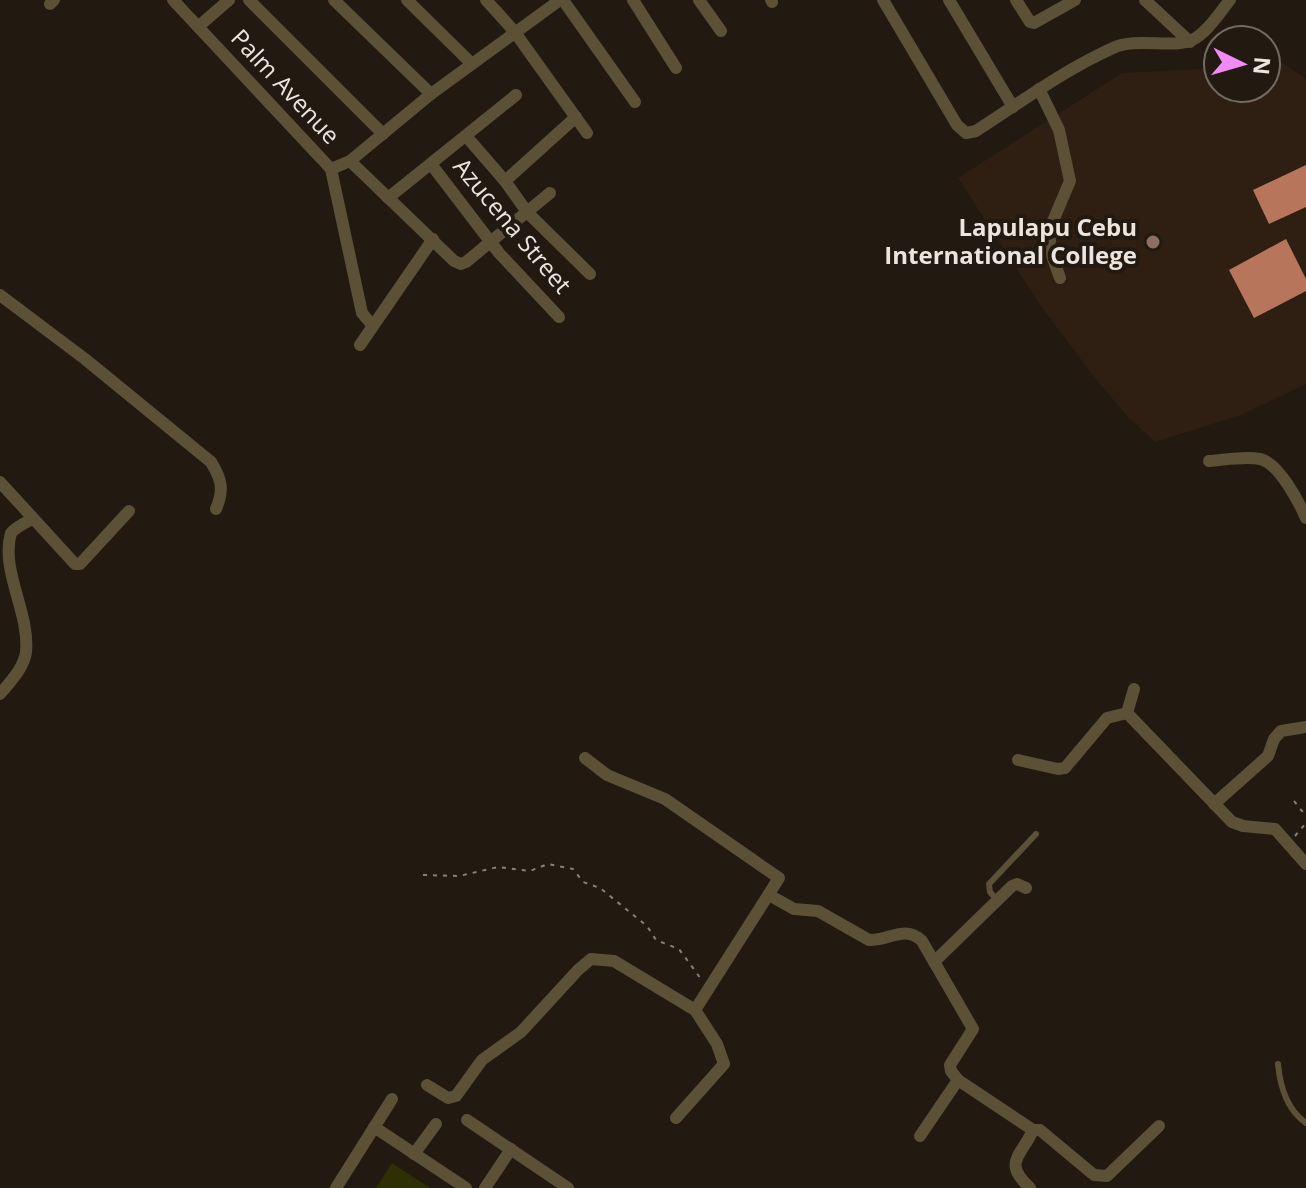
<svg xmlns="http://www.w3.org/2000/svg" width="1306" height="1188" viewBox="0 0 1306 1188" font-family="'Open Sans',sans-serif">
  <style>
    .built { fill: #2e1f12 }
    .green { fill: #2d2f04 }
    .building { fill: #b7765b }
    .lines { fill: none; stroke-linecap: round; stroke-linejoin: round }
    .path { stroke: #898179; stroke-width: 2; stroke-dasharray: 4 6; stroke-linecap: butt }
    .lane { stroke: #5c5037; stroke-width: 6 }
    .street { stroke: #5c5037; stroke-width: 12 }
    .education-dot { fill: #8d6e63; stroke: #221910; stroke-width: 3 }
    .labels { text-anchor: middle; stroke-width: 8; stroke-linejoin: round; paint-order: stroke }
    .street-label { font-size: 24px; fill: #ece5df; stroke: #221910 }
    .poi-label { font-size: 24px; font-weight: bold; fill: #ece5df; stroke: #221910; text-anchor: end }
  </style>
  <rect width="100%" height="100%" fill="#221910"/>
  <polygon class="built" points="1283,63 1306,79 1306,384 1241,415 1155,442 1127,416 1095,378 1040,305 958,178 1122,73 1217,68 1218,88 1266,88 1266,70"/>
  <polygon class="green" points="392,1163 430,1188 376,1188"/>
  <g class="building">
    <polygon points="1306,165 1306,207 1269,224 1253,190"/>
    <polygon points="1286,239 1306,279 1306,291 1254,318 1229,270"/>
  </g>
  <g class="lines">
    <g class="path">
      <polyline points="1294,801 1306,816"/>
      <polyline points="1295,836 1306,823"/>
      <polyline points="423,875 459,876 498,867 530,871 548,864 573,869 583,882 600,888 647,926 656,940 679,949 701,979"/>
    </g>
    <g class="lane">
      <polyline points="997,900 990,892 989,884 1036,834"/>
      <path d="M 1278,1064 C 1280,1086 1286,1109 1306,1123"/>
    </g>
    <g class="street">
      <polyline points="173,0 331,169"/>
      <polyline points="249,0 383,134"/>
      <polyline points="334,0 431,94"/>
      <polyline points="407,0 471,63"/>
      <polyline points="486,0 514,31 587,133"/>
      <polyline points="563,0 635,102"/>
      <polyline points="633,0 676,68"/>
      <polyline points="699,0 721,31"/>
      <polyline points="771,0 772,2"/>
      <path d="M 883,0 L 957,125 L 966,133 L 976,131 C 1021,102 1064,70 1113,48 C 1136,37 1174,49 1192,40 C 1207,33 1220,12 1230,0"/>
      <polyline points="949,0 1013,107"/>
      <polyline points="1016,0 1030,22 1034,23 1075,0"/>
      <polyline points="1145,0 1190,42"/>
      <polyline points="50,4 54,0"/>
      <polyline points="199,26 229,0"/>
      <polyline points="1039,89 1059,130 1070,181 1053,221 1049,247 1060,278"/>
      <polyline points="466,136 505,181 527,212 590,274"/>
      <polyline points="350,161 454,261 461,264 466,262 550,193"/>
      <polyline points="431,164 499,253 559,317"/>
      <polyline points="331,169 350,161 431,94 560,0"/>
      <polyline points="331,169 362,313 372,325"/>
      <polyline points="505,181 576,117"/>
      <polyline points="388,198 516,95"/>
      <path d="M 0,295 L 85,359 L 211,462 C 222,480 224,490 216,509"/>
      <polyline points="360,345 433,239"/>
      <path d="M 1209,461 C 1225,460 1244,456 1260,459 C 1278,462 1299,502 1306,518"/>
      <polyline points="0,482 75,564 80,564 129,511"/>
      <polyline points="1134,689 1127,713 1232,822 1243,826 1275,829 1306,864"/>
      <path d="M 0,694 C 10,682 24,668 26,652 C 30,613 0,570 11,533 C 16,527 25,523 32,519"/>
      <polyline points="585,758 607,775 665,799 779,878 695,1010"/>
      <polyline points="1018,760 1058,769 1065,768 1107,718 1127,713"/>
      <polyline points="1214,804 1268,756 1274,739 1281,731 1306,727"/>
      <path d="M 769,895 L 794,909 L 818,911 L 869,940 C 889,941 905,924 922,941 L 973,1029 L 950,1065 L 951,1071 L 958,1080 L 1033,1130 C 1021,1157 1002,1162 1030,1188"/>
      <polyline points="934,962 1012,886 1017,884 1026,888"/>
      <polyline points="427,1085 448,1098 456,1096 482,1060 521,1032 578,970 591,959 614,961 695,1010 717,1044 724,1064 676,1118"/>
      <polyline points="467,1120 568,1188"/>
      <polyline points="374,1127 466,1188"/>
      <polyline points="1033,1130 1040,1130 1094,1175 1107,1176 1159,1126"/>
      <polyline points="920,1136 958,1080"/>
      <polyline points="414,1154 436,1124"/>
      <polyline points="336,1188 392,1099"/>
      <polyline points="485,1188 511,1149"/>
    </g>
  </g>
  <circle class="education-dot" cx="1153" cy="242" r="8"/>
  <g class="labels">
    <g class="street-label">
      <text transform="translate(285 87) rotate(47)" y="8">Palm Avenue</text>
      <text transform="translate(512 226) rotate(50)" y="8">Azucena Street</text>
    </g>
    <g class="poi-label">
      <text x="1137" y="236">Lapulapu Cebu<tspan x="1137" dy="28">International College</tspan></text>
    </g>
  </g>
  <g transform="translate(1242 64) rotate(95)"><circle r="38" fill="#221910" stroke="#736b63" stroke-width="2"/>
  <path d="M0-6L14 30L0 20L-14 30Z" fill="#f08bf6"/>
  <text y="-12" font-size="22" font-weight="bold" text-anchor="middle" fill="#ece5df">N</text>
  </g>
</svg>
